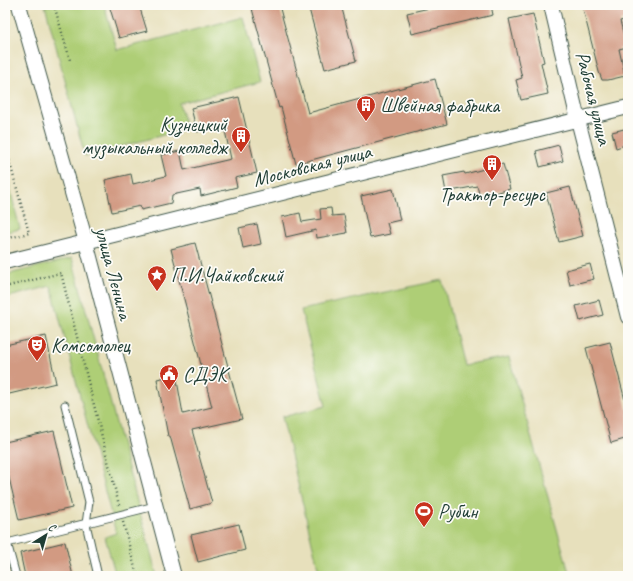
<svg xmlns="http://www.w3.org/2000/svg" width="633" height="581" viewBox="0 0 633 581" font-family="Caveat,sans-serif">
  <style>
    .green { fill: #aece76; stroke: #668655 }
    .building { fill: #d29a82 }
    .lines { fill: none; stroke-linecap: round; stroke-linejoin: round }
    .service-casing { stroke: #3d5548; stroke-width: 9 }
    .minor-casing { stroke: #3d5548; stroke-width: 16 }
    .path { stroke: #3d5548; stroke-width: 2.5; stroke-dasharray: 1 3; stroke-linecap: butt }
    .service { stroke: #fff; stroke-width: 7 }
    .minor { stroke: #fff; stroke-width: 14 }
    .labels { text-anchor: middle; stroke-width: 3.5; stroke-linejoin: round; paint-order: stroke }
    .street-label { font-size: 20px; fill: #1f3d34; stroke: #fdfcf7 }
    .poi-label { font-size: 20px; fill: #1f3d34; stroke: #fdfcf7; text-anchor: start }
  </style>
  <rect width="100%" height="100%" fill="#fdfcf7"/>
  <filter id="ink" filterUnits="userSpaceOnUse"><feTurbulence type="fractalNoise" baseFrequency=".025" numOctaves="2"/><feDisplacementMap in="SourceGraphic" scale="8" xChannelSelector="R" yChannelSelector="G"/><feConvolveMatrix kernelMatrix="1 2 1 2 8 2 1 2 1" color-interpolation-filters="sRGB"/></filter>
  <filter id="wash" filterUnits="userSpaceOnUse"><feTurbulence type="fractalNoise" baseFrequency=".012" numOctaves="4" result="noise"/><feDisplacementMap in="SourceGraphic" scale="16" xChannelSelector="R" yChannelSelector="G"/><feGaussianBlur stdDeviation="0.9" result="paint"/><feColorMatrix in="noise" values="0 0 0 0 0 0 0 0 0 0 0 0 0 0 0 0 0 1.4 0 .05"/><feComposite in="paint" operator="in"/></filter>
  <g filter="url(#wash)">
    <rect width="100%" height="100%" fill="#e7e0bc"/>
    <g class="green">
      <polygon points="45,5 104,5 117,50 243,17 260,82 179,103 186,129 85,156"/>
      <polygon points="5,169 20,229 7,232 5,225"/>
      <polygon points="72,258 157,576 116,576 105,537 116,533 51,286 5,298 5,275"/>
      <polygon points="442,280 463,365 509,357 570,576 320,576 282,417 326,406 301,310"/>
    </g>
    <g id="blocks">
      <g class="building">
        <polygon points="109,5 139,5 147,31 119,38"/>
        <polygon points="251,5 279,5 308,113 435,79 447,124 296,164 281,107 279,108"/>
        <polygon points="308,5 341,5 356,61 325,69"/>
        <polygon points="443,5 491,5 493,15 412,34 407,13"/>
        <polygon points="582,5 628,5 628,19 620,21 627,47 619,49 625,76 608,80 602,80 599,72"/>
        <polygon points="533,14 544,62 541,63 548,94 521,100 516,80 522,78 509,19"/>
        <polygon points="239,97 257,173 235,178 237,187 201,196 200,189 172,195 171,203 141,210 140,206 112,212 105,180 131,174 133,184 166,176 161,155 180,151 184,170 231,159 224,126 197,132 191,108"/>
        <polygon points="628,128 628,144 616,148 612,132"/>
        <polygon points="559,145 563,161 540,167 536,151"/>
        <polygon points="503,164 510,189 480,197 477,186 446,192 443,176 464,172 465,174"/>
        <polygon points="570,187 583,236 559,242 546,193"/>
        <polygon points="393,189 400,220 387,223 390,234 370,238 361,196"/>
        <polygon points="331,208 332,216 344,215 347,233 317,238 316,230 286,237 282,217 300,213 302,222 321,219 320,209"/>
        <polygon points="257,224 261,244 243,248 239,228"/>
        <polygon points="195,243 242,419 192,430 212,503 190,509 170,436 168,436 157,379 176,375 183,414 212,407 171,249"/>
        <polygon points="590,264 594,279 570,285 566,270"/>
        <polygon points="599,300 603,315 580,321 576,306"/>
        <polygon points="46,336 56,383 5,395 5,345"/>
        <polygon points="610,342 628,412 628,438 611,443 586,348"/>
        <polygon points="54,431 72,508 19,520 5,461 5,442"/>
        <polygon points="239,524 245,550 198,562 191,535"/>
        <polygon points="65,542 73,576 25,576 20,553"/>
      </g>
    </g>
  </g>
  <g filter="url(#ink)">
    <use href="#blocks" fill-opacity="0" stroke="#3d5548" stroke-width="1"/>
    <g class="lines">
      <defs>
        <g id="service">
          <polyline points="65,405 89,502 86,524 98,576"/>
          <polyline points="5,535 16,576"/>
          <polyline points="7,543 155,506"/>
        </g>
        <g id="minor">
          <polyline points="19,5 86,242 174,576"/>
          <polyline points="551,5 578,120 628,317"/>
          <polyline points="5,262 628,107"/>
        </g>
      </defs>
      <use href="#service" class="service-casing"/>
      <use href="#minor" class="minor-casing"/>
      <g class="path">
        <polyline points="54,5 70,60"/>
        <polyline points="5,145 29,233 5,239"/>
        <polyline points="5,287 61,273 119,505"/>
        <polyline points="123,522 137,576"/>
      </g>
      <use href="#service" class="service"/>
      <use href="#minor" class="minor"/>
    </g>
  </g>
  <defs>
    <symbol id="building-pin" viewBox="-11 -11 22 30"><path d="M0 17L-7.5 6A9.5 9.5 0 1 1 7.5 6Z" fill="#c8321e" stroke="#fdfcf7"/><path d="M-4-6H4V6H1V3H-1V6H-4ZM-2.5-4.3h1.7v1.8h-1.7ZM.8-4.3h1.7v1.8H.8ZM-2.5-1h1.7V.8h-1.7ZM.8-1h1.7V.8H.8Z" fill="#fff"/></symbol>
    <symbol id="sight-pin" viewBox="-11 -11 22 30"><path d="M0 17L-7.5 6A9.5 9.5 0 1 1 7.5 6Z" fill="#c8321e" stroke="#fdfcf7"/><path d="M0-6L1.8-2.2L6-1.7L2.9 1.2L3.7 5.4L0 3.3L-3.7 5.4L-2.9 1.2L-6-1.7L-1.8-2.2Z" fill="#fff"/></symbol>
    <symbol id="theatre-pin" viewBox="-11 -11 22 30"><path d="M0 17L-7.5 6A9.5 9.5 0 1 1 7.5 6Z" fill="#c8321e" stroke="#fdfcf7"/><path d="M-5-5.5Q0-4 5-5.5V0Q5 5 0 6Q-5 5-5 0ZM-3.3-2.5H-1v1.5H-3.3ZM1-2.5H3.3v1.5H1ZM-2.8 1Q0 5.5 2.8 1Z" fill="#fff"/></symbol>
    <symbol id="civic-pin" viewBox="-11 -11 22 30"><path d="M0 17L-7.5 6A9.5 9.5 0 1 1 7.5 6Z" fill="#c8321e" stroke="#fdfcf7"/><path d="M-.6-6.5H3V-4.5H.6V-3L4-1V1h2V6H-6V1h2V-1L-.6-3ZM-1.2 2.5V6h2.4V2.5Z" fill="#fff"/></symbol>
    <symbol id="stadium-pin" viewBox="-11 -11 22 30"><path d="M0 17L-7.5 6A9.5 9.5 0 1 1 7.5 6Z" fill="#c8321e" stroke="#fdfcf7"/><path d="M0-5a6.5 5 0 1 0 0 10a6.5 5 0 1 0 0-10ZM-3.5-1.8h7v3.6h-7Z" fill="#fff"/></symbol>
  </defs>
  <g fill-rule="evenodd">
    <use href="#building-pin" x="355" y="94" width="22" height="30"/>
    <use href="#building-pin" x="230" y="125" width="22" height="30"/>
    <use href="#building-pin" x="481" y="153" width="22" height="30"/>
    <use href="#sight-pin" x="146" y="264" width="22" height="30"/>
    <use href="#theatre-pin" x="26" y="334" width="22" height="30"/>
    <use href="#civic-pin" x="158" y="363" width="22" height="30"/>
    <use href="#stadium-pin" x="413" y="500" width="22" height="30"/>
  </g>
  <g class="labels">
    <g class="street-label">
      <text transform="translate(594 98) rotate(76)" y="7">Рабочая улица</text>
      <text transform="translate(312 165) rotate(-14)" y="7">Московская улица</text>
      <text transform="translate(114 273) rotate(75)" y="7">улица Ленина</text>
    </g>
    <g class="poi-label">
      <text x="380" y="112">Швейная фабрика</text>
      <text x="227" y="131" text-anchor="end">Кузнецкий<tspan x="227" dy="23">музыкальный колледж</tspan></text>
      <text x="492" y="201" text-anchor="middle">Трактор-ресурс</text>
      <text x="171" y="282">П.И.Чайковский</text>
      <text x="51" y="352">Комсомолец</text>
      <text x="183" y="381">СДЭК</text>
      <text x="438" y="518">Рубин</text>
    </g>
  </g>
  <rect width="633" height="581" fill="none" stroke="#fdfcf7" stroke-width="20"/>
  <g transform="translate(46 535) rotate(37)" stroke="#fdfcf7" stroke-width="3" paint-order="stroke">
  <path d="M0-3L7 15L0 10L-7 15Z" fill="#1f3d34"/>
  <text y="-6" font-size="11" font-weight="bold" text-anchor="middle" fill="#1f3d34">С</text>
  </g>
</svg>
